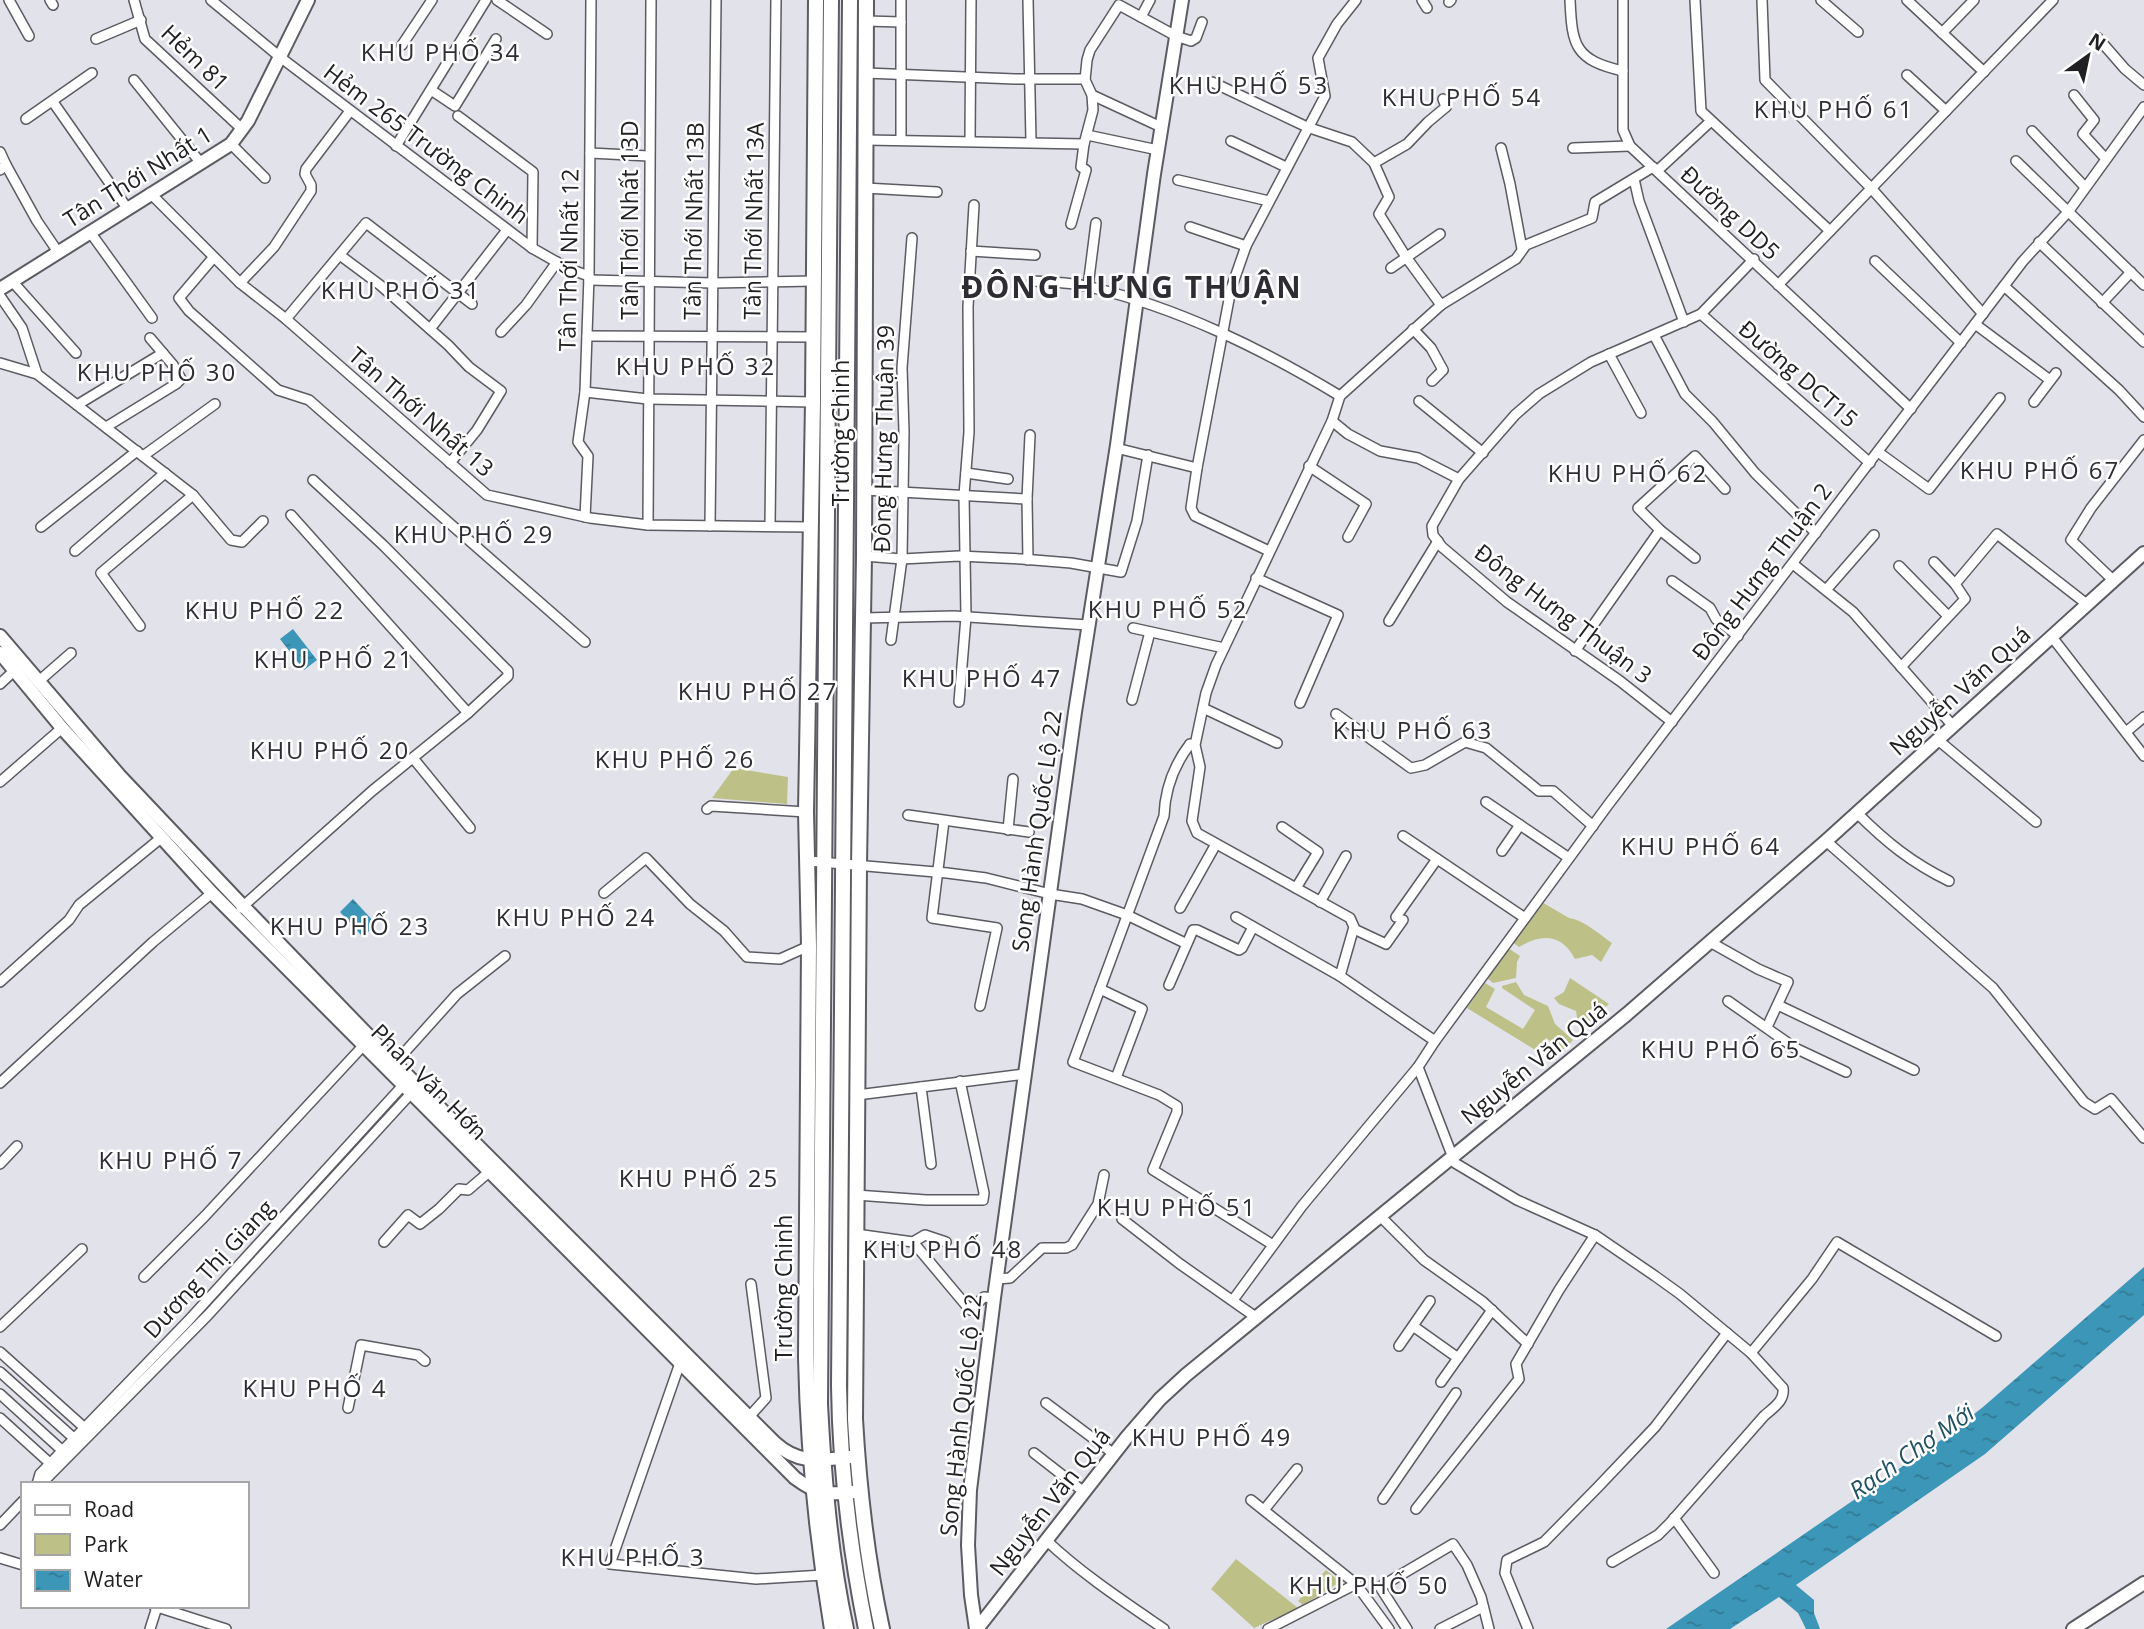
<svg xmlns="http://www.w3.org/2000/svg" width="2144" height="1629" viewBox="0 0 2144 1629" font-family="'Open Sans',sans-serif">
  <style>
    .green { fill: #bec187 }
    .water { fill: url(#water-ripples) }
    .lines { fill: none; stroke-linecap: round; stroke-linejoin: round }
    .minor-casing { stroke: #5b5b62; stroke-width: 12 }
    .tertiary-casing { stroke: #5b5b62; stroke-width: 16 }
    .secondary-casing { stroke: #5b5b62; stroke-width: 16 }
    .primary-casing { stroke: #5b5b62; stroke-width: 18 }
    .minor { stroke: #fff; stroke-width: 9 }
    .tertiary { stroke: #fff; stroke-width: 12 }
    .secondary { stroke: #fff; stroke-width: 12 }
    .primary { stroke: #fff; stroke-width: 14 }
    .labels { text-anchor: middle; stroke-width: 5; stroke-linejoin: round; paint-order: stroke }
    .street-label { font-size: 23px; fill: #212124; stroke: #fff }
    .neighbourhood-label { font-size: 24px; letter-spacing: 2px; fill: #2e2d34; stroke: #fff }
    .water-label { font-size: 24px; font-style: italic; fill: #205265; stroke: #fff }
    .district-label { font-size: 30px; font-weight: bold; letter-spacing: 2px; fill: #2e2d34; stroke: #fff }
  </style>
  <defs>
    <pattern id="water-ripples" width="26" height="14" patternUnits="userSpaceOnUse" patternTransform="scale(1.75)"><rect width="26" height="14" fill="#3c96b8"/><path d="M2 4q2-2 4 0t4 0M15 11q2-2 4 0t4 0" fill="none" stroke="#327a95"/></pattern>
  </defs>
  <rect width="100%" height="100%" fill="#e2e2eb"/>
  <g class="green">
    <polygon points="734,768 788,777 787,804 712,798"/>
    <path d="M 1540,901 L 1569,918 C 1584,920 1599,934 1612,943 L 1601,962 L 1592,955 L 1575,959 C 1562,934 1542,933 1519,947 L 1511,941 Z"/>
    <polygon points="1508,948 1520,956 1517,962 1516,978 1493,983 1487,978 1488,974"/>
    <polygon points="1570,978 1609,1004 1582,1027 1578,1023 1576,1011 1559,1004 1554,998 1564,992"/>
    <polygon points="1516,982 1524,995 1548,1006 1555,1024 1573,1040 1563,1050 1546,1038 1537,1051 1467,1008 1485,983 1495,989 1486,1007 1523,1029 1535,1010 1502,988 1502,986"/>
    <polygon points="1236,1559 1298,1608 1254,1628 1211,1589"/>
    <polygon points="1326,1570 1340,1582 1303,1605 1298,1601"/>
  </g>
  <g class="water">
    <polygon points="293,629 317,660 304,670 280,639"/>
    <polygon points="353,899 376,924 363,937 340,912"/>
    <polygon points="2144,1267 2144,1315 1985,1454 1796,1585 1814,1600 1814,1613 1820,1629 1806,1629 1798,1613 1779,1597 1730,1629 1666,1629 1941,1440 1983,1407"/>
  </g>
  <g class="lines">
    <defs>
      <g id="minor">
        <polyline points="9,0 29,36"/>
        <polyline points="50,0 53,5"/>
        <polyline points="134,0 145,39 243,130"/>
        <polyline points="211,0 280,57 532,248 569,269 589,276"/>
        <polyline points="497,0 547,34"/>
        <polyline points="901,0 901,140"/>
        <polyline points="1028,0 1031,141"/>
        <polyline points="1422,0 1427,8"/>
        <path d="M 1570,0 C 1572,46 1575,60 1623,71"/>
        <polyline points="1623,0 1623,130 1630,146 1911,409"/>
        <polyline points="1695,0 1701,111 1830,231"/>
        <polyline points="1762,0 1765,80 1871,188 1983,314"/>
        <polyline points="1821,0 1858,32"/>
        <polyline points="1907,0 1984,72"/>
        <polyline points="1449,2 1451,0"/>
        <polyline points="1141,17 1150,0"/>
        <polyline points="866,21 901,22"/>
        <polyline points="1942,33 1974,0"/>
        <polyline points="2098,38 2125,69 2144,85"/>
        <polyline points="96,39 141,20"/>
        <polyline points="402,45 432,0"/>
        <polyline points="866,73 1015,79 1085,79"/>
        <polyline points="1907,75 1946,111"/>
        <polyline points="134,80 200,162"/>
        <polyline points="1212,82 1307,127 1352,142 1374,163 1389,197 1379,214 1406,257 1441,305"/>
        <polyline points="431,90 455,106 496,39"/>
        <polyline points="1092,95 1161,127"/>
        <polyline points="2074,95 2094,120 2083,134 2106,159"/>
        <polyline points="53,102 127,208"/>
        <polyline points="458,116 533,172 532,248"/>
        <polyline points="26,119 92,73"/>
        <polyline points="2032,131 2085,187"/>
        <polyline points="1087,135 1158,150"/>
        <polyline points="866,140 1084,144"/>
        <polyline points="970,141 971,0"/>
        <polyline points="1231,141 1286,167"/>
        <polyline points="231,144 265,178"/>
        <polyline points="396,146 486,0"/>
        <polyline points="1501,148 1510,184 1522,249"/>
        <polyline points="1573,148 1630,146"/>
        <polyline points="0,152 6,165"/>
        <polyline points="590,153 649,156"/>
        <polyline points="2016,161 2144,285"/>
        <polyline points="1374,163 1407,144 1428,122 1446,107 1443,99"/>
        <polyline points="0,170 6,165 37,221 58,252"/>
        <polyline points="1657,171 1711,121"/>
        <polyline points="1634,179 1639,201 1684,322"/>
        <polyline points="1178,180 1269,201"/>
        <polyline points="865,188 937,192"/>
        <polyline points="150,193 240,283 286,319 487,495 590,518 648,525 811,527"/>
        <polyline points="1071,224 1086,170 1081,167 1084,144 1093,110 1092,95 1085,80 1087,60 1090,50 1119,5 1176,36 1191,41 1196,38 1202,22"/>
        <polyline points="1190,227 1246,246"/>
        <polyline points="90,232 152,318"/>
        <polyline points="2039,242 2144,342"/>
        <polyline points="971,251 1035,255"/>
        <polyline points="341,256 380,285 448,345 469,367 501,391 477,430 450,463"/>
        <polyline points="213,258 179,298 189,311 278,390 309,400 585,642"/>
        <polyline points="1875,261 1961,343"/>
        <polyline points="1391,268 1440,234"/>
        <polyline points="589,280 714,283 814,281"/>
        <polyline points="12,281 76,353"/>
        <path d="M 1032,281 C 1051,282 1072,282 1090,287 C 1179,308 1262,349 1340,396"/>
        <polyline points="240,283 274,247 311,191 311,185 305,174 306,169 350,111"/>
        <polyline points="1778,285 2053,0"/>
        <polyline points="1088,286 1096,223"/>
        <polyline points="2004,286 2119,390 2144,417"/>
        <polyline points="0,296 22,328 37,374"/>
        <polyline points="2102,303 2131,272"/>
        <polyline points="1701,314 1870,463"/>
        <polyline points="286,319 366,223 472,304"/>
        <polyline points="1975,324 2050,380"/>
        <polyline points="430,329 507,230"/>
        <polyline points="1413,329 1431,348 1443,370 1432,381"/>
        <polyline points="501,332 526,305 557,262"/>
        <polyline points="1654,335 1685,394 1713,422 1755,473 1816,533"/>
        <polyline points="587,336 814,337"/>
        <polyline points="1609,354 1641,413"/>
        <polyline points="0,363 37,374 193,495 231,540 242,542 263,521"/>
        <polyline points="585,392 648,399 813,402"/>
        <polyline points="1419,401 1483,453"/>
        <polyline points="2034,402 2056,373"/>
        <polyline points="77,405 163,353"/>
        <polyline points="1332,421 1348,434 1380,451 1418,458 1459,479"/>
        <polyline points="106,427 176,384 181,379 173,365 150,338"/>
        <polyline points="1116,448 1197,468"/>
        <polyline points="1878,452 1929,489 2000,398"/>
        <polyline points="143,456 215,404"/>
        <polyline points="1309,466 1366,504 1348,537"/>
        <polyline points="966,473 1008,479"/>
        <polyline points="864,490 1027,499"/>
        <polyline points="291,515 468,713"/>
        <polyline points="585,517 588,456 578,442 585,392 589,276 591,0"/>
        <polyline points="648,525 651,0"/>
        <polyline points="710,526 716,0"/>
        <polyline points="770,526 776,0"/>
        <polyline points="41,527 137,451"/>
        <polyline points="75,551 165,473"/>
        <polyline points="1269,551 1195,516 1191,508 1197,468 1231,289 1246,246 1325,96 1318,58 1337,24 1356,0"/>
        <polyline points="864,556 902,559 959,556 1022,559 1071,563 1121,572 1137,521 1148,455"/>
        <polyline points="1695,558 1660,530 1638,508 1695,456 1725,489"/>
        <polyline points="1028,560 1027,499 1030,435"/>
        <polyline points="1934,562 1955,584"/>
        <polyline points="1793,564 1853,612 1953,726"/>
        <polyline points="1899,566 1948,616"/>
        <polyline points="1256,578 1338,615 1300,703"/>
        <polyline points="1672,581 1710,608 1716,619 1738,636"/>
        <polyline points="2114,581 2071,540 2091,508 2144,440"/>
        <polyline points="1826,590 1874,535"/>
        <polyline points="862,618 954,616 1088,625"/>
        <polyline points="1389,621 1438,541"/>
        <polyline points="140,626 101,573 193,495"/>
        <polyline points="1133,628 1224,648"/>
        <polyline points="2052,637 2144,756"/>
        <polyline points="891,640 902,559 904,432 902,368 912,238"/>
        <polyline points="1575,651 1660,530"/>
        <polyline points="1901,667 1965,599 1955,584 1997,534 2088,605"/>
        <polyline points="39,681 71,653"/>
        <polyline points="0,684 15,670"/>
        <polyline points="1132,700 1150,632"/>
        <polyline points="959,702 966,617 964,495 969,432 968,307 974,205"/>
        <polyline points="1203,708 1277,743"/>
        <polyline points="1336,714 1411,768 1425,765 1465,742 1486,748 1539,791 1553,791 1593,826"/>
        <polyline points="1672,722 1620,681 1507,602 1442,547 1433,535 1432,526 1459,479 1515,415 1539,394 1591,362 1701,314 1754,259"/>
        <polyline points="2126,732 2144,717"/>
        <polyline points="1938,740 2036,822"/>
        <path d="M 1190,744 C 1174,765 1165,790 1164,816 L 1073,1062 L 1159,1095 L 1177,1106 L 1177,1112 L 1153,1170 L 1273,1245"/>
        <polyline points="413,758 470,828"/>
        <polyline points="0,782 62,728"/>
        <polyline points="1486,802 1569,858"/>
        <polyline points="707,809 711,806 806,812"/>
        <path d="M 1857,813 C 1886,842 1912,863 1949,881"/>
        <polyline points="908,815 1029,832"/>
        <polyline points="944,821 932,918 997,928 980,1006"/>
        <polyline points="1282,827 1318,852 1296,888"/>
        <polyline points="1008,830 1013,779"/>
        <polyline points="1403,836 1525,918"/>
        <polyline points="1826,841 1993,988 2084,1102 2095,1109 2111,1099 2144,1138"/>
        <polyline points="1502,851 1520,825"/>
        <polyline points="809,861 947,873 986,878 1050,894 1082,899 1127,915 1185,943"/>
        <polyline points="604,893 646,858 690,904 724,931 747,957 780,959 809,946"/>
        <polyline points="1320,902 1346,856"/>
        <polyline points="241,908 372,791 468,713 508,676 508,671 383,545 313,480"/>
        <polyline points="1180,908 1216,844"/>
        <polyline points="1236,917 1340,976 1435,1041"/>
        <polyline points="1396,917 1437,859"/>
        <polyline points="1354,929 1386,944 1403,920"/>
        <polyline points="1710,942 1758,969 1788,982 1767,1027"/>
        <polyline points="1340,976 1354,927 1350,918 1197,833 1192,821 1200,767 1195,745 1206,693 1216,665 1332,421 1340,396 1441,305 1516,259 1526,245 1592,218 1595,202 1653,167"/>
        <polyline points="0,982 69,920 79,905 161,838"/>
        <polyline points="1169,985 1193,930 1197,930 1239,950 1242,948 1253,927"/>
        <polyline points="1100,989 1142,1009 1116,1078"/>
        <polyline points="1728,1001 1795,1048 1846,1072"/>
        <polyline points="1778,1005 1914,1070"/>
        <polyline points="395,1063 457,994 505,956"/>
        <path d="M 1418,1067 L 1455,1163 L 1517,1200 L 1595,1235 L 1655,1276 L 1680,1294 L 1751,1353 L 1783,1388 C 1785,1401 1773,1408 1764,1416 L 1670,1523 L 1658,1535 L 1612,1562"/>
        <polyline points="0,1083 153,942 212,893"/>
        <polyline points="921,1087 931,1164"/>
        <polyline points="857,1095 1025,1074"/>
        <polyline points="0,1164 17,1146"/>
        <polyline points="856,1195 926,1200 983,1200 984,1193 960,1081"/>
        <polyline points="1381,1217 1424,1260 1483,1302 1528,1344"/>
        <polyline points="1122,1219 1180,1264 1257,1318"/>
        <polyline points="856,1234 913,1242 925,1235 946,1242"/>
        <polyline points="384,1242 408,1215 420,1224 439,1209 459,1189 468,1190 489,1172"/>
        <polyline points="913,1242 970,1310 984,1297 994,1298"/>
        <polyline points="144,1277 205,1216 363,1046"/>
        <polyline points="997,1279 1010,1278 1042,1248 1066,1248 1072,1245 1098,1204 1104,1175"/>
        <polyline points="1233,1300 1302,1206 1418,1067 1435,1041 1608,805 2023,261 2068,212 2144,107"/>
        <polyline points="1413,1326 1458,1358"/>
        <polyline points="0,1327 82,1249"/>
        <polyline points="1399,1346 1430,1301"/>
        <polyline points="0,1352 87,1430"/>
        <polyline points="1751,1353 1812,1279 1837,1242 1996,1336"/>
        <polyline points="680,1363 610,1564 756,1579 823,1575"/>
        <polyline points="0,1372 77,1441"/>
        <polyline points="1441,1382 1492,1310"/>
        <polyline points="0,1394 66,1454"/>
        <polyline points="1046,1403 1114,1454"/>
        <polyline points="348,1408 361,1345 418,1355 425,1361"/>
        <polyline points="749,1417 766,1398 751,1284"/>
        <polyline points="0,1418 53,1466"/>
        <polyline points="1034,1453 1084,1492"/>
        <polyline points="37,1484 40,1474 188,1321 406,1082"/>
        <polyline points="41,1484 208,1315 415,1089"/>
        <polyline points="1383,1499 1456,1393"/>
        <polyline points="1251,1500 1356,1584 1389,1629"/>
        <polyline points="1416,1509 1519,1379 1516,1364 1559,1290 1595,1235"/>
        <polyline points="1264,1510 1297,1469"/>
        <polyline points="1674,1518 1714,1573"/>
        <polyline points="0,1525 23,1501"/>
        <path d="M 1046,1540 C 1082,1574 1123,1601 1164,1629"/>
        <polyline points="0,1558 23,1565"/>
        <polyline points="154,1606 226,1629"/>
        <polyline points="150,1629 157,1607"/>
        <polyline points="1268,1629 1356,1584"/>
        <polyline points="1407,1629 1380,1587 1453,1544 1467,1565 1481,1597 1489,1629"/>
        <polyline points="1440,1629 1483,1607"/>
        <polyline points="1528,1629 1505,1573 1507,1560 1544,1542 1598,1487 1655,1427 1727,1333"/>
      </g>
      <g id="tertiary">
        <polyline points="0,289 231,144 248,121 308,0"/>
        <polyline points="976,1629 971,1595 968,1545 970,1490 994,1298 1075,712 1117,445 1154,174 1182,0"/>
      </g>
      <g id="secondary">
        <path d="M 0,636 L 119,775 L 243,906 L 395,1063 L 775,1443 C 799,1465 821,1460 851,1457"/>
        <path d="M 0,653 L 62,728 L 212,893 L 795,1478 C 818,1495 826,1495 854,1492"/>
        <polyline points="977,1629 1127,1437 1160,1399 1186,1375 1627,1014 1826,841 2144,553"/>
        <polyline points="2073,1629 2144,1583"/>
      </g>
      <g id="primary">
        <path d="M 816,0 L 813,402 L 806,812 L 809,946 L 806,1358 C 808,1449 817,1540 832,1629"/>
        <path d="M 831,0 L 820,1404 C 824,1480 830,1555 846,1629"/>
        <path d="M 850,0 L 839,1386 C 840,1468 850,1549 866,1629"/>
        <path d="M 866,0 L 864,556 L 859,865 L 855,1419 C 859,1490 867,1560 882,1629"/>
      </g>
    </defs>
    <use href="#minor" class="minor-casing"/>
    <use href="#tertiary" class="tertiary-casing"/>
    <use href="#secondary" class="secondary-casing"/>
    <use href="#primary" class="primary-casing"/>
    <use href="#minor" class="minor"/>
    <use href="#tertiary" class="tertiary"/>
    <use href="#secondary" class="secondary"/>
    <use href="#primary" class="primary"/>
  </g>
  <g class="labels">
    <g class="street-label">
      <text transform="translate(195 58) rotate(44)" y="8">Hẻm 81</text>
      <text transform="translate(426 144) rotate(37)" y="8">Hẻm 265 Trường Chinh</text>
      <text transform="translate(138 177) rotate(-32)" y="8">Tân Thới Nhất 1</text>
      <text transform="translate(1730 213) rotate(43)" y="8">Đường DD5</text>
      <text transform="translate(630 220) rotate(-90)" y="8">Tân Thới Nhất 13D</text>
      <text transform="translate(694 221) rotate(-89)" y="8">Tân Thới Nhất 13B</text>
      <text transform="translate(754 221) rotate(-89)" y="8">Tân Thới Nhất 13A</text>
      <text transform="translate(569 260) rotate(-89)" y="8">Tân Thới Nhất 12</text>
      <text transform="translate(1798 374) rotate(41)" y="8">Đường DCT15</text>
      <text transform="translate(421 412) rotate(41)" y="8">Tân Thới Nhất 13</text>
      <text transform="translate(841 433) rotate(-90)" y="8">Trường Chinh</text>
      <text transform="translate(884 439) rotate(-89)" y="8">Đông Hưng Thuận 39</text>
      <text transform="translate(1762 572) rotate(-53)" y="8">Đông Hưng Thuận 2</text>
      <text transform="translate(1563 614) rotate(37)" y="8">Đông Hưng Thuận 3</text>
      <text transform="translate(1960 691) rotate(-42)" y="8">Nguyễn Văn Quá</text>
      <text transform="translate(1037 831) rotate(-82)" y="8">Song Hành Quốc Lộ 22</text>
      <text transform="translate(1534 1063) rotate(-39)" y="8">Nguyễn Văn Quá</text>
      <text transform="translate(429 1082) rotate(45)" y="8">Phan Văn Hớn</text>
      <text transform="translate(209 1269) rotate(-47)" y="8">Dương Thị Giang</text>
      <text transform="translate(784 1288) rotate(-90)" y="8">Trường Chinh</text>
      <text transform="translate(961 1415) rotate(-84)" y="8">Song Hành Quốc Lộ 22</text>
      <text transform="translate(1050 1502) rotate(-52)" y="8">Nguyễn Văn Quá</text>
    </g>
    <g class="neighbourhood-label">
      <text x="441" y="61">KHU PHỐ 34</text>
      <text x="1249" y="94">KHU PHỐ 53</text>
      <text x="1462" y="106">KHU PHỐ 54</text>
      <text x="1834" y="118">KHU PHỐ 61</text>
      <text x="401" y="299">KHU PHỐ 31</text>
      <text x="696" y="375">KHU PHỐ 32</text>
      <text x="157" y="381">KHU PHỐ 30</text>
      <text x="2040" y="479">KHU PHỐ 67</text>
      <text x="1628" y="482">KHU PHỐ 62</text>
      <text x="474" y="543">KHU PHỐ 29</text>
      <text x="1168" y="618">KHU PHỐ 52</text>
      <text x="265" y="619">KHU PHỐ 22</text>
      <text x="334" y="668">KHU PHỐ 21</text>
      <text x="982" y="687">KHU PHỐ 47</text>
      <text x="758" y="700">KHU PHỐ 27</text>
      <text x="1413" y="739">KHU PHỐ 63</text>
      <text x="330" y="759">KHU PHỐ 20</text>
      <text x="675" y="768">KHU PHỐ 26</text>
      <text x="1701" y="855">KHU PHỐ 64</text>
      <text x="576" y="926">KHU PHỐ 24</text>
      <text x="350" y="935">KHU PHỐ 23</text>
      <text x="1721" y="1058">KHU PHỐ 65</text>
      <text x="171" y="1169">KHU PHỐ 7</text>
      <text x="699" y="1187">KHU PHỐ 25</text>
      <text x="1177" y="1216">KHU PHỐ 51</text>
      <text x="943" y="1258">KHU PHỐ 48</text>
      <text x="315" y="1397">KHU PHỐ 4</text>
      <text x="1212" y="1446">KHU PHỐ 49</text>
      <text x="633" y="1566">KHU PHỐ 3</text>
      <text x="1369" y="1594">KHU PHỐ 50</text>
    </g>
    <g class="water-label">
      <text transform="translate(1912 1452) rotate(-35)" y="8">Rạch Chợ Mới</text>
    </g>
    <g class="district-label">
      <text x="1132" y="298">ĐÔNG HƯNG THUẬN</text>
    </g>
  </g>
  <rect x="21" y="1482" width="228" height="126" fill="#ffffff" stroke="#a6a6a7" stroke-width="2"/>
  <rect x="35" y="1505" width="35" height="10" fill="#ffffff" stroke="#a6a6a7" stroke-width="2"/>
  <text x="84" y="1517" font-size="21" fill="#212124">Road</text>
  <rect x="35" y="1534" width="35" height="21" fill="#bec187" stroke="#a6a6a7" stroke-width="2"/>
  <text x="84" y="1552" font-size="21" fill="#212124">Park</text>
  <rect x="35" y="1570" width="35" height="21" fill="url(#water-ripples)" stroke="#a6a6a7" stroke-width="2"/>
  <text x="84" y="1587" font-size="21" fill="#212124">Water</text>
  <g transform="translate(2088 56) rotate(33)" stroke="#ffffff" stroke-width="5" paint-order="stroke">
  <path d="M0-5L12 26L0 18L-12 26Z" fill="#212124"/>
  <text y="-10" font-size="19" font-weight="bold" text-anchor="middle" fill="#212124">N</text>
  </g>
</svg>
